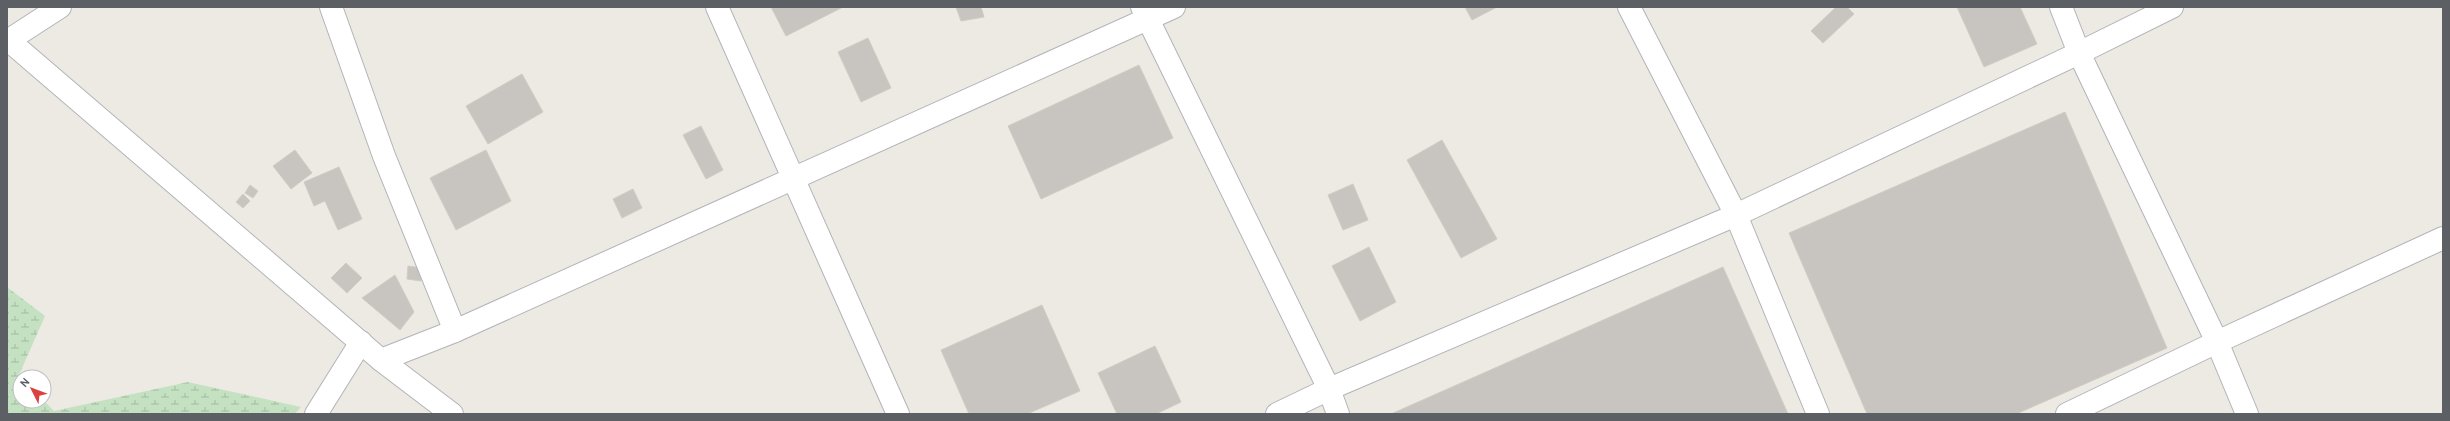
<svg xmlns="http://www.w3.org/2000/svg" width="2450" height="421" viewBox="0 0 2450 421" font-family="Overpass,sans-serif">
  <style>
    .wetland { fill: url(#wetland-marsh) }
    .building { fill: #c8c5c0; stroke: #d1ccc3 }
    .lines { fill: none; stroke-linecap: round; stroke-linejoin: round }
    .minor-casing { stroke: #b1b4b8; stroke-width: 24 }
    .tertiary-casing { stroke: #b1b4b8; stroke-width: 24 }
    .minor { stroke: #fff; stroke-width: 22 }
    .tertiary { stroke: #fff; stroke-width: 22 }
  </style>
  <defs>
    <pattern id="wetland-marsh" width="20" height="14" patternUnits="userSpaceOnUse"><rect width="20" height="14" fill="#c4e2c2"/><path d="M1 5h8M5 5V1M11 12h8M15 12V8" fill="none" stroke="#a2baa1"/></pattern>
  </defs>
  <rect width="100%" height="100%" fill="#edeae4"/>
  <polygon class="wetland" points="7,287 45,316 19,375 20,401 44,401 54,411 188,382 301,407 295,414 7,414"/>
  <g class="building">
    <polygon points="771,7 843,7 786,36"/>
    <polygon points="956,7 981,7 984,17 961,21"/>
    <polygon points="1465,7 1497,7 1472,20"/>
    <polygon points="1836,7 1847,7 1854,14 1823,43 1811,31"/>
    <polygon points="1957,7 2020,7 2037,44 1984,67"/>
    <polygon points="868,38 891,88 861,102 838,52"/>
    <polygon points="1139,65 1173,138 1041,199 1008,126"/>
    <polygon points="522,74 543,112 488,144 466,106"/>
    <polygon points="2065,112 2167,348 2016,414 1867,414 1789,233"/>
    <polygon points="701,126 723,170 706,179 683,135"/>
    <polygon points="1442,140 1497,239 1461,258 1407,160"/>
    <polygon points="295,150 312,173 291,189 273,166"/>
    <polygon points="486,150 511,201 456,230 430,178"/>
    <polygon points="339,167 362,219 338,230 325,201 314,206 304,182"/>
    <polygon points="1353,184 1368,220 1343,230 1328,195"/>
    <polygon points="250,185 258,191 253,198 245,193"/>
    <polygon points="633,189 642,208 622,218 613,199"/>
    <polygon points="243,194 250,201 243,208 236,202"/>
    <polygon points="1369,247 1396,302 1360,321 1332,266"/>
    <polygon points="346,263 362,278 347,293 331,278"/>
    <polygon points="408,266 423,268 421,281 407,279"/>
    <polygon points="1723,267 1788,414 1391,414"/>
    <polygon points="395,275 414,312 400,330 362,298"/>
    <polygon points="1042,305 1080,391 1027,414 969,414 941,350"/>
    <polygon points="1155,346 1181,402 1156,414 1117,414 1098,373"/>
  </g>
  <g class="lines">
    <defs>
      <g id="minor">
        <polyline points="331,7 384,156 455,331"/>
        <polyline points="717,7 898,414"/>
        <polyline points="1142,7 1329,389 1338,414"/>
        <polyline points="1629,7 1736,215 1818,414"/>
        <polyline points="2061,7 2079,53 2217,342 2247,414"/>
        <polyline points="9,40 60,7"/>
        <polyline points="381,360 455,331 1174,7"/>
        <polyline points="316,414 361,342"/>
        <polyline points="1277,414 1329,389 1736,215 2079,53 2172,7"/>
        <polyline points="2067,414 2217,342 2443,238"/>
      </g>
      <polyline id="tertiary" points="7,39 381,360 452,414"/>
    </defs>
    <use href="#minor" class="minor-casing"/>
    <use href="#tertiary" class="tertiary-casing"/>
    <use href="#minor" class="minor"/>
    <use href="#tertiary" class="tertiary"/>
  </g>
  <rect width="2450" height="421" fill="none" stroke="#5c5f63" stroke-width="16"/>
  <g transform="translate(32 389) rotate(312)"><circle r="19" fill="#ffffff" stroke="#bebfc1"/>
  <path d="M0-3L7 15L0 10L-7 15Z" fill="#d9423d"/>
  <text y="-6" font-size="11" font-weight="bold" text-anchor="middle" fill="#5c5f63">N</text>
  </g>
</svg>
